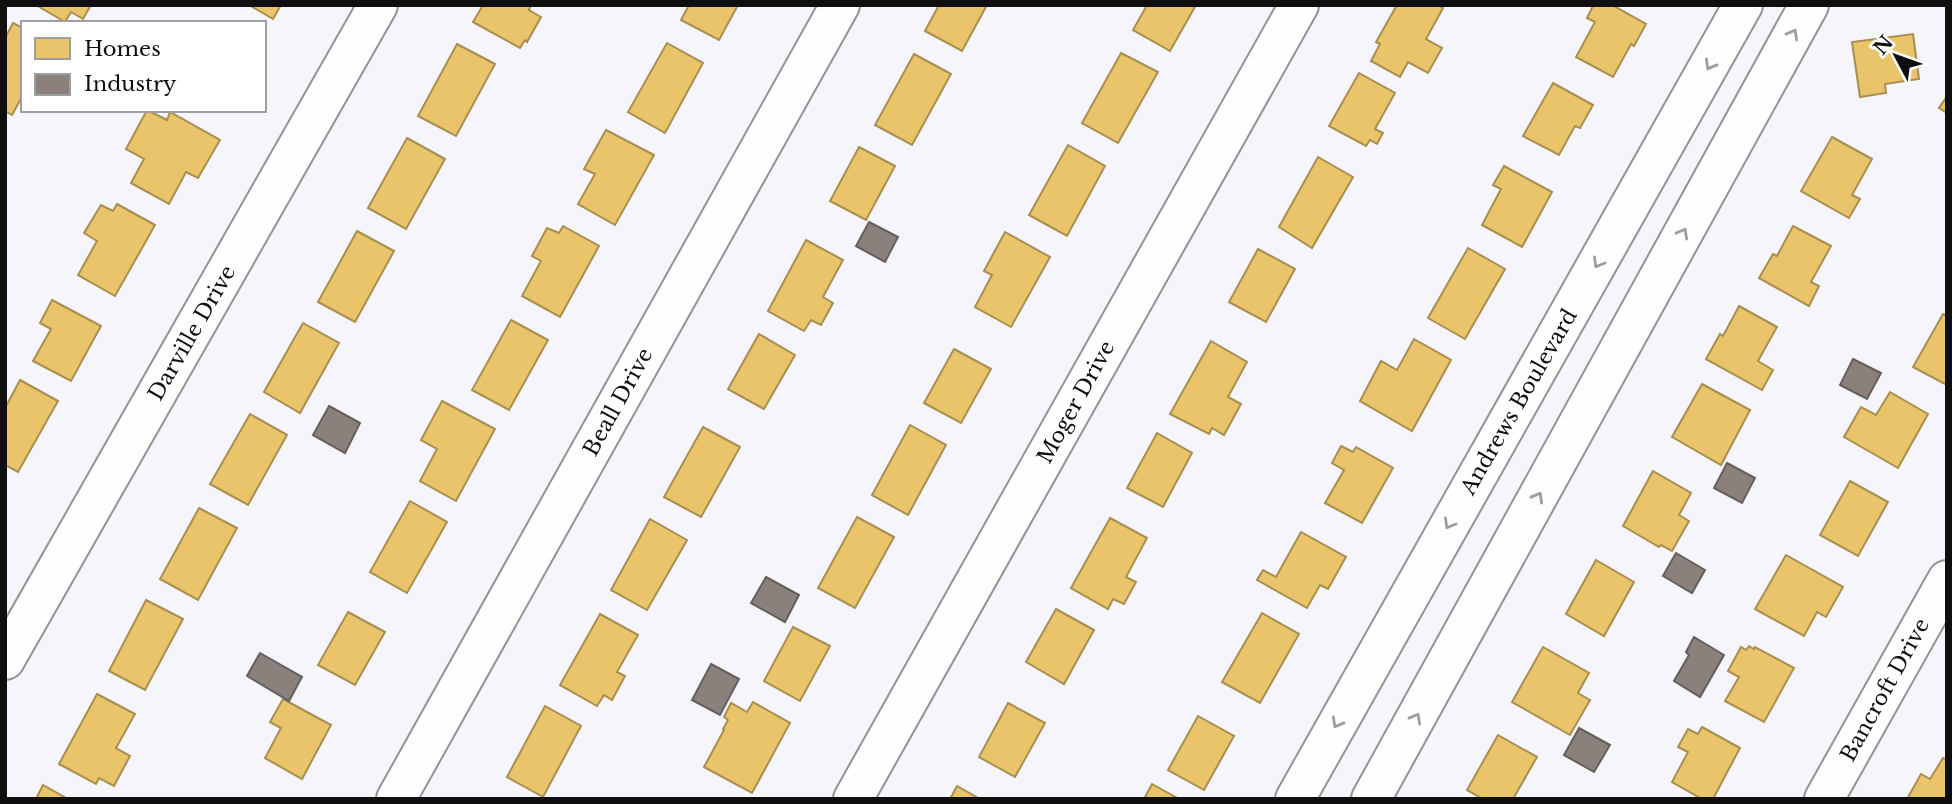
<svg xmlns="http://www.w3.org/2000/svg" width="1952" height="804" viewBox="0 0 1952 804" font-family="'Libre Baskerville',serif">
  <style>
    .homes { fill: #e9c46a; stroke: #a88e4f; stroke-width: 2 }
    .industry { fill: #8a817c; stroke: #655f5b; stroke-width: 2 }
    .lines { fill: none; stroke-linecap: round; stroke-linejoin: round }
    .minor-casing { stroke: #939396; stroke-width: 42 }
    .tertiary-casing { stroke: #939396; stroke-width: 42 }
    .minor { stroke: #fefeff; stroke-width: 38 }
    .tertiary { stroke: #fefeff; stroke-width: 38 }
    .oneway { stroke: #9e9e9f }
    .labels { text-anchor: middle; stroke-width: 7; stroke-linejoin: round; paint-order: stroke }
    .street-label { font-size: 21px; fill: #0f0f0f; stroke: #fff }
  </style>
  <rect width="100%" height="100%" fill="#f6f5fc"/>
  <g class="homes">
    <polygon points="36,5 91,5 83,19 71,12 65,22"/>
    <polygon points="249,5 281,5 273,19"/>
    <polygon points="483,5 531,5 529,10 541,17 527,42 525,40 520,48 473,22"/>
    <polygon points="689,5 738,5 719,40 681,20"/>
    <polygon points="939,5 987,5 962,51 925,31"/>
    <polygon points="1147,5 1196,5 1170,51 1133,30"/>
    <polygon points="1397,5 1438,5 1443,8 1426,39 1442,48 1428,73 1408,62 1400,77 1371,61 1380,44 1376,42"/>
    <polygon points="1591,5 1612,5 1646,24 1634,46 1631,44 1613,77 1576,57 1595,22 1587,18 1593,6"/>
    <polygon points="13,23 23,28 23,95 12,115 5,111 5,38"/>
    <polygon points="1913,34 1919,79 1885,84 1886,93 1860,97 1852,42"/>
    <polygon points="667,43 703,63 665,133 628,112"/>
    <polygon points="457,44 495,64 456,136 418,116"/>
    <polygon points="1121,53 1158,72 1118,143 1082,123"/>
    <polygon points="914,54 951,74 912,145 875,125"/>
    <polygon points="1359,73 1395,93 1375,129 1383,133 1377,144 1370,140 1366,146 1329,126"/>
    <polygon points="1553,83 1593,105 1580,128 1575,126 1559,155 1523,136"/>
    <polygon points="1947,96 1947,113 1939,108"/>
    <polygon points="147,110 167,120 170,112 220,140 198,178 186,172 169,204 131,183 144,159 126,149"/>
    <polygon points="606,130 654,155 615,225 578,204 595,174 584,169"/>
    <polygon points="1832,137 1872,159 1852,195 1860,199 1849,218 1801,191"/>
    <polygon points="407,138 445,159 406,229 368,208"/>
    <polygon points="1068,145 1105,166 1067,236 1029,215"/>
    <polygon points="859,147 895,166 866,220 830,201"/>
    <polygon points="1318,157 1353,177 1312,248 1279,227"/>
    <polygon points="1504,166 1552,192 1522,247 1482,225 1501,189 1493,185"/>
    <polygon points="117,204 155,225 115,296 78,275 97,241 84,233 101,205 113,211"/>
    <polygon points="563,226 599,246 560,317 522,296 541,261 532,256 547,228 559,233"/>
    <polygon points="1793,226 1831,246 1811,282 1819,286 1809,306 1759,278 1773,254 1777,256"/>
    <polygon points="357,231 394,251 355,322 318,302"/>
    <polygon points="1005,232 1050,257 1011,327 975,307 992,275 984,271"/>
    <polygon points="806,240 843,260 823,297 833,303 821,325 811,320 804,331 768,311"/>
    <polygon points="1468,248 1505,269 1465,339 1428,318"/>
    <polygon points="1258,249 1295,269 1266,322 1229,302"/>
    <polygon points="52,300 101,326 71,381 33,361 51,329 40,323"/>
    <polygon points="1739,306 1777,327 1758,361 1773,370 1762,390 1706,359 1720,334 1723,336"/>
    <polygon points="1943,314 1947,316 1947,385 1913,367"/>
    <polygon points="511,320 548,340 509,410 472,390"/>
    <polygon points="303,323 339,343 300,413 264,392"/>
    <polygon points="759,334 795,355 764,409 728,389"/>
    <polygon points="1414,339 1451,360 1412,431 1360,401 1381,361 1397,370"/>
    <polygon points="1211,341 1247,362 1228,397 1241,404 1224,435 1212,428 1209,434 1170,414"/>
    <polygon points="954,349 991,369 961,423 924,403"/>
    <polygon points="20,380 58,401 18,472 5,465 5,408"/>
    <polygon points="1702,384 1750,410 1721,465 1672,437"/>
    <polygon points="1890,392 1928,414 1898,468 1844,437 1861,407 1876,415"/>
    <polygon points="442,401 495,429 456,501 420,481 437,449 421,440"/>
    <polygon points="250,414 287,435 248,505 210,484"/>
    <polygon points="910,425 946,445 908,515 872,495"/>
    <polygon points="703,427 740,447 701,517 664,497"/>
    <polygon points="1157,433 1192,453 1163,507 1127,488"/>
    <polygon points="1341,446 1353,452 1356,447 1393,468 1362,523 1325,503 1344,470 1332,463"/>
    <polygon points="1653,471 1691,493 1679,515 1689,521 1672,551 1661,545 1659,547 1623,526"/>
    <polygon points="1850,481 1888,502 1858,556 1820,535"/>
    <polygon points="410,501 447,522 407,593 370,572"/>
    <polygon points="199,508 237,528 198,600 160,579"/>
    <polygon points="857,517 894,537 855,608 818,588"/>
    <polygon points="1110,518 1147,538 1126,577 1136,582 1124,604 1113,599 1108,609 1071,588"/>
    <polygon points="650,519 687,540 647,610 611,590"/>
    <polygon points="1301,532 1346,557 1328,589 1320,585 1307,608 1257,580 1263,570 1276,577"/>
    <polygon points="1786,555 1843,587 1826,617 1817,612 1804,636 1755,609"/>
    <polygon points="1596,560 1634,582 1604,636 1566,614"/>
    <polygon points="146,600 183,619 145,690 109,671"/>
    <polygon points="1056,609 1094,630 1064,684 1026,662"/>
    <polygon points="348,612 385,632 355,685 318,665"/>
    <polygon points="1262,613 1299,634 1260,703 1222,682"/>
    <polygon points="600,614 638,635 617,672 625,676 612,700 604,695 597,706 560,685"/>
    <polygon points="793,627 830,646 800,701 764,681"/>
    <polygon points="1749,646 1754,649 1755,647 1794,668 1764,722 1725,701 1739,677 1728,671 1741,647 1746,650"/>
    <polygon points="1543,647 1589,673 1578,693 1590,700 1570,735 1512,702"/>
    <polygon points="97,694 135,714 116,748 130,756 114,786 99,778 96,784 59,764"/>
    <polygon points="283,699 331,725 302,779 265,758 281,728 270,722"/>
    <polygon points="753,702 790,723 752,793 704,767 724,730 723,729 728,720 724,717 731,703 747,712"/>
    <polygon points="1008,703 1045,723 1015,777 979,757"/>
    <polygon points="545,706 581,726 543,797 507,777"/>
    <polygon points="1198,716 1234,736 1204,790 1168,770"/>
    <polygon points="1702,727 1740,748 1713,799 1702,799 1672,782 1688,752 1678,747 1688,729 1698,734"/>
    <polygon points="1498,735 1537,757 1513,799 1483,799 1467,790"/>
    <polygon points="1943,758 1947,760 1947,799 1907,799 1921,774 1930,779"/>
    <polygon points="1152,784 1179,799 1144,799"/>
    <polygon points="43,785 68,799 36,799"/>
    <polygon points="957,786 980,799 950,799"/>
  </g>
  <g class="industry">
    <polygon points="869,222 898,237 885,262 856,246"/>
    <polygon points="1853,359 1881,373 1867,399 1840,385"/>
    <polygon points="329,406 360,423 345,453 313,435"/>
    <polygon points="1727,463 1755,478 1742,503 1714,488"/>
    <polygon points="1676,553 1705,570 1692,593 1663,576"/>
    <polygon points="766,577 799,595 785,622 751,603"/>
    <polygon points="1694,637 1724,655 1700,697 1674,681 1689,655 1686,652"/>
    <polygon points="260,653 302,677 289,701 247,676"/>
    <polygon points="711,664 739,679 720,715 692,700"/>
    <polygon points="1579,728 1610,745 1594,772 1564,755"/>
  </g>
  <g class="lines">
    <defs>
      <g id="minor">
        <polyline points="5,660 378,5"/>
        <polyline points="396,799 840,5"/>
        <polyline points="853,799 1299,5"/>
        <polyline points="1824,799 1947,580"/>
      </g>
      <g id="tertiary">
        <polyline points="1295,799 1743,5"/>
        <polyline points="1371,799 1809,5"/>
      </g>
    </defs>
    <use href="#minor" class="minor-casing"/>
    <use href="#tertiary" class="tertiary-casing"/>
    <use href="#minor" class="minor"/>
    <use href="#tertiary" class="tertiary"/>
  </g>
  <defs><path id="oneway-chevron" d="M-2-3.5L2.5 0L-2 3.5" fill="none" stroke-width="1.6" stroke-linecap="round" stroke-linejoin="round" transform="scale(1.75)"/></defs>
  <g class="oneway">
    <use href="#oneway-chevron" transform="translate(1793 34) rotate(-61)"/>
    <use href="#oneway-chevron" transform="translate(1710 65) rotate(119)"/>
    <use href="#oneway-chevron" transform="translate(1683 233) rotate(-61)"/>
    <use href="#oneway-chevron" transform="translate(1598 263) rotate(120)"/>
    <use href="#oneway-chevron" transform="translate(1538 497) rotate(-61)"/>
    <use href="#oneway-chevron" transform="translate(1449 524) rotate(120)"/>
    <use href="#oneway-chevron" transform="translate(1416 718) rotate(-61)"/>
    <use href="#oneway-chevron" transform="translate(1337 723) rotate(119)"/>
  </g>
  <g class="labels">
    <g class="street-label">
      <text transform="translate(192 333) rotate(-60)" y="7">Darville Drive</text>
      <text transform="translate(618 402) rotate(-61)" y="7">Beall Drive</text>
      <text transform="translate(1076 402) rotate(-61)" y="7">Moger Drive</text>
      <text transform="translate(1519 402) rotate(-60)" y="7">Andrews Boulevard</text>
      <text transform="translate(1885 690) rotate(-61)" y="7">Bancroft Drive</text>
    </g>
  </g>
  <rect width="1952" height="804" fill="none" stroke="#0f0f0f" stroke-width="14"/>
  <rect x="21" y="21" width="245" height="91" fill="#ffffff" stroke="#9f9f9f" stroke-width="2"/>
  <rect x="35" y="38" width="35" height="21" fill="#e9c46a" stroke="#9f9f9f" stroke-width="2"/>
  <text x="84" y="56" font-size="21" fill="#0f0f0f">Homes</text>
  <rect x="35" y="74" width="35" height="21" fill="#8a817c" stroke="#9f9f9f" stroke-width="2"/>
  <text x="84" y="91" font-size="21" fill="#0f0f0f">Industry</text>
  <g transform="translate(1896 56) rotate(311)" stroke="#ffffff" stroke-width="5" paint-order="stroke">
  <path d="M0-5L12 26L0 18L-12 26Z" fill="#0f0f0f"/>
  <text y="-10" font-size="19" font-weight="bold" text-anchor="middle" fill="#0f0f0f">N</text>
  </g>
</svg>
